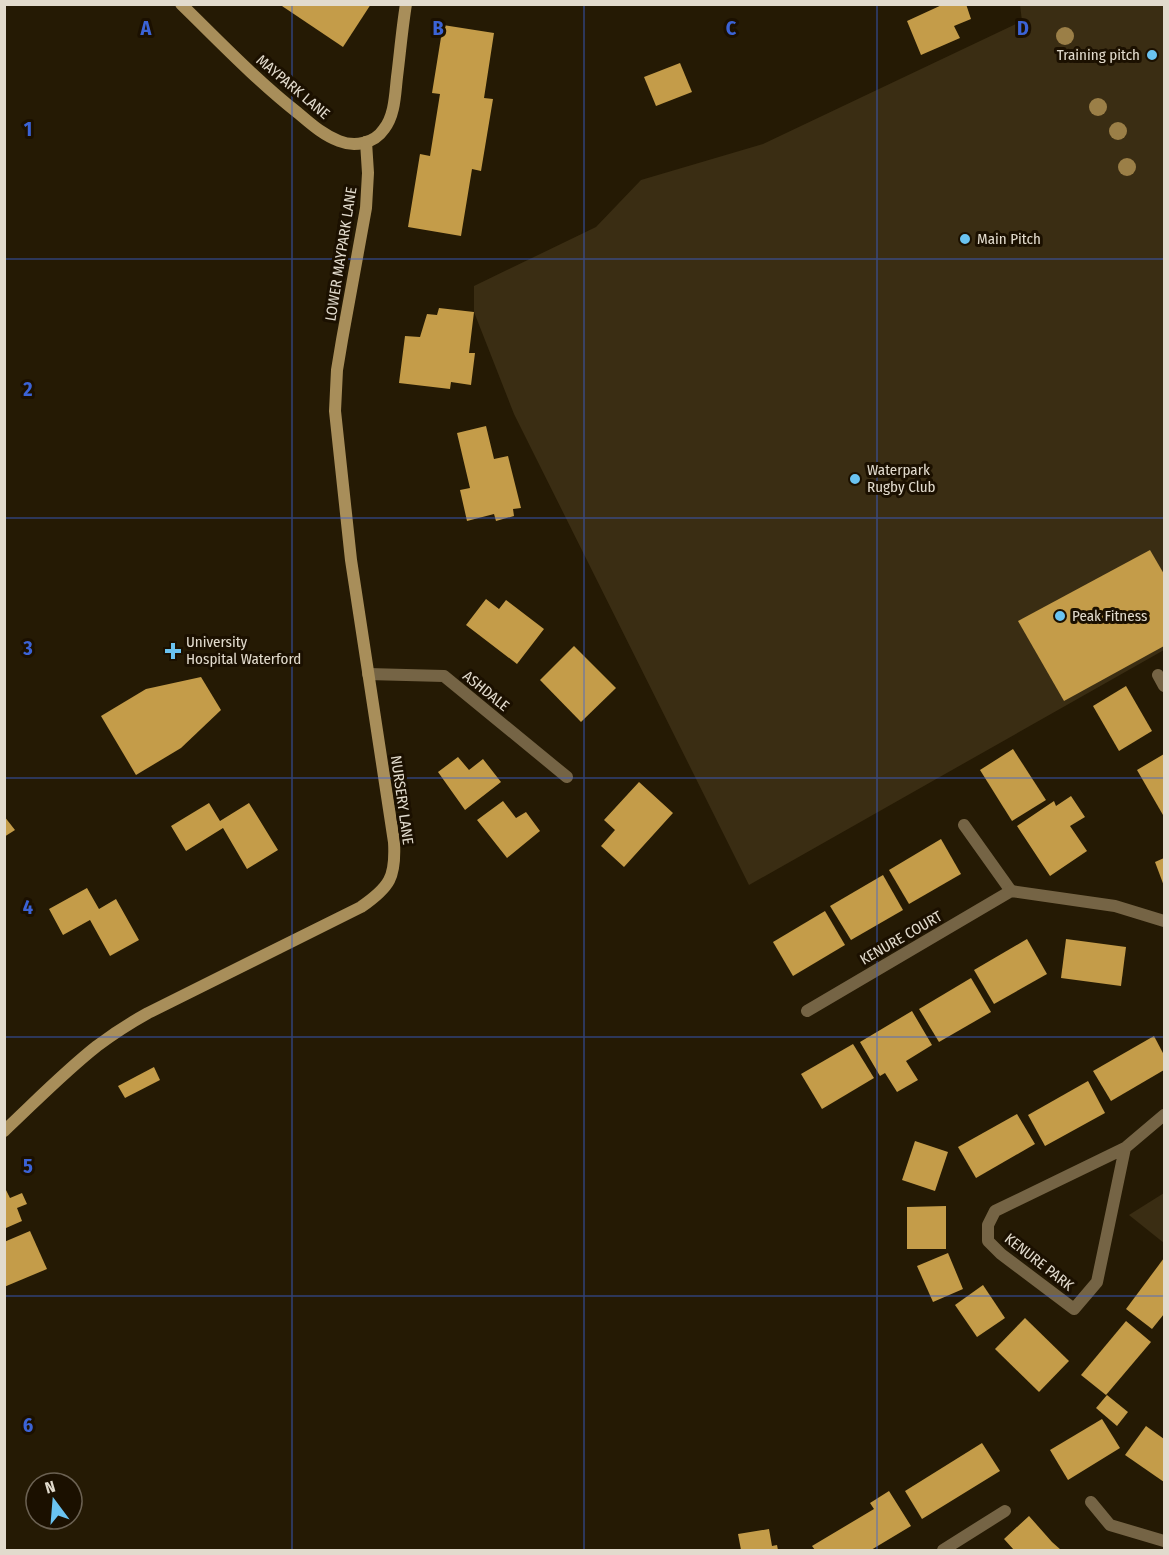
<svg xmlns="http://www.w3.org/2000/svg" width="1169" height="1555" viewBox="0 0 1169 1555" font-family="'Fira Sans Condensed',sans-serif">
  <style>
    .green { fill: #3a2d13 }
    .building { fill: #c49c49 }
    .lines { fill: none; stroke-linecap: round; stroke-linejoin: round }
    .street { stroke: #756445; stroke-width: 12 }
    .secondary { stroke: #a88e5a; stroke-width: 12 }
    .tree { fill: #9b7f47 }
    .grid { fill: none; stroke: #3b63d6; stroke-width: 1.5; stroke-opacity: 0.55 }
    .poi-dot { fill: #6ac3f1; stroke: #1b1000; stroke-width: 2 }
    .labels { text-anchor: middle; stroke-width: 6; stroke-linejoin: round; paint-order: stroke }
    .poi-label { font-size: 15px; fill: #e2dbcd; stroke: #1b1000; text-anchor: start }
    .street-label { font-size: 15px; fill: #e2dbcd; stroke: #1b1000 }
    .grid-label { font-size: 20px; text-anchor: middle; font-weight: bold; fill: #3b63d6; stroke: #1b1000; stroke-width: 6; stroke-linejoin: round; paint-order: stroke }
  </style>
  <rect width="100%" height="100%" fill="#251a04"/>
  <g class="green">
    <polygon points="1020,5 1164,5 1164,650 749,885 514,414 474,312 474,286 596,227 641,180 763,144 1022,21"/>
    <polygon points="1164,1193 1164,1243 1129,1215"/>
  </g>
  <g class="building">
    <polygon points="279,4 371,4 343,47"/>
    <polygon points="944,4 966,4 971,19 954,26 960,38 921,55 907,21"/>
    <polygon points="443,25 494,33 484,98 493,99 481,171 472,169 461,236 408,227 420,154 430,156 440,94 432,93"/>
    <polygon points="680,63 692,92 656,106 644,77"/>
    <polygon points="439,308 474,312 469,353 475,353 471,385 451,382 450,389 399,383 405,336 420,337 427,314 437,315"/>
    <polygon points="486,426 494,459 508,456 521,508 513,509 514,516 496,521 494,514 467,521 460,490 470,488 457,433"/>
    <polygon points="1150,550 1164,574 1164,646 1064,701 1018,621"/>
    <polygon points="486,599 499,609 506,600 544,629 517,664 466,625"/>
    <polygon points="574,646 616,688 581,722 540,680"/>
    <polygon points="201,677 221,710 181,748 136,775 101,716 146,689"/>
    <polygon points="1126,686 1152,731 1119,751 1093,706"/>
    <polygon points="1013,749 1046,800 1012,821 980,770"/>
    <polygon points="1164,754 1164,814 1163,815 1137,770"/>
    <polygon points="458,757 469,770 483,759 501,782 465,810 438,772"/>
    <polygon points="639,782 673,813 624,867 601,846 615,830 604,820"/>
    <polygon points="1071,796 1085,817 1070,826 1087,851 1050,876 1017,826 1054,801 1056,806"/>
    <polygon points="503,801 516,818 526,812 540,831 507,858 477,820"/>
    <polygon points="209,803 220,821 249,803 278,850 247,869 223,828 186,851 171,826"/>
    <polygon points="4,816 15,830 4,837"/>
    <polygon points="941,839 961,874 909,904 889,870"/>
    <polygon points="1164,858 1164,886 1155,862"/>
    <polygon points="883,875 903,910 851,940 830,906"/>
    <polygon points="87,888 99,909 116,899 139,940 110,956 90,920 63,935 49,909"/>
    <polygon points="825,911 845,945 793,976 773,942"/>
    <polygon points="1027,939 1047,974 994,1004 974,970"/>
    <polygon points="1066,939 1126,947 1121,986 1061,978"/>
    <polygon points="971,978 991,1012 939,1042 919,1009"/>
    <polygon points="912,1011 932,1045 906,1061 918,1080 897,1092 885,1073 880,1076 860,1042"/>
    <polygon points="1154,1036 1164,1055 1164,1070 1111,1101 1093,1071"/>
    <polygon points="853,1044 874,1078 822,1109 801,1074"/>
    <polygon points="154,1067 160,1080 125,1098 118,1086"/>
    <polygon points="1088,1081 1105,1113 1045,1146 1028,1115"/>
    <polygon points="1017,1114 1035,1144 976,1178 958,1147"/>
    <polygon points="915,1141 948,1152 935,1191 902,1180"/>
    <polygon points="4,1186 10,1198 22,1193 27,1204 17,1208 22,1221 6,1228 4,1225"/>
    <polygon points="946,1206 946,1249 907,1249 907,1207"/>
    <polygon points="30,1231 47,1269 4,1287 4,1242"/>
    <polygon points="948,1253 963,1289 933,1302 917,1266"/>
    <polygon points="1164,1258 1164,1314 1152,1329 1126,1309"/>
    <polygon points="983,1285 1005,1318 977,1337 955,1305"/>
    <polygon points="1025,1318 1069,1361 1039,1392 995,1349"/>
    <polygon points="1126,1321 1151,1342 1106,1395 1081,1375"/>
    <polygon points="1107,1395 1128,1412 1117,1426 1096,1408"/>
    <polygon points="1102,1419 1120,1448 1068,1480 1050,1450"/>
    <polygon points="1146,1426 1164,1439 1164,1482 1125,1455"/>
    <polygon points="982,1443 1000,1471 922,1519 905,1491"/>
    <polygon points="889,1491 911,1526 871,1550 815,1550 812,1546 874,1509 870,1503"/>
    <polygon points="1029,1516 1052,1542 1061,1550 1014,1550 1004,1539"/>
    <polygon points="769,1529 772,1546 777,1545 778,1550 741,1550 738,1534"/>
  </g>
  <g class="lines">
    <g class="street">
      <polyline points="368,674 444,676 567,777"/>
      <polyline points="1158,675 1164,686"/>
      <polyline points="964,825 1011,891"/>
      <polyline points="807,1011 1011,891 1115,906 1164,921"/>
      <polyline points="1125,1148 1097,1282 1074,1309 1001,1254 988,1241 988,1225 995,1211 1125,1148 1164,1115"/>
      <polyline points="1091,1502 1110,1525 1164,1541"/>
      <polyline points="943,1550 1005,1511"/>
    </g>
    <g class="secondary">
      <path d="M 181,4 C 219,41 256,80 298,113 C 311,124 323,135 339,141 C 354,147 374,144 384,129 C 395,115 395,94 397,77 C 400,53 402,29 406,4"/>
      <path d="M 4,1131 C 35,1102 64,1072 97,1046 C 113,1034 130,1023 148,1013 L 361,907 C 390,887 396,877 394,842 L 351,560 L 335,411 L 337,370 L 342,340 L 366,208 L 368,173 L 366,142"/>
    </g>
  </g>
  <g class="tree">
    <circle cx="1065" cy="36" r="9"/>
    <circle cx="1098" cy="107" r="9"/>
    <circle cx="1118" cy="131" r="9"/>
    <circle cx="1127" cy="167" r="9"/>
  </g>
  <path class="grid" d="M 292,4 L 292,1550M 584,4 L 584,1550M 877,4 L 877,1550M 4,259 L 1164,259M 4,518 L 1164,518M 4,778 L 1164,778M 4,1037 L 1164,1037M 4,1296 L 1164,1296"/>
  <g class="poi-dot">
    <circle cx="1152" cy="55" r="6"/>
    <circle cx="965" cy="239" r="6"/>
    <circle cx="855" cy="479" r="6"/>
    <circle cx="1060" cy="616" r="6"/>
    <path d="M170 642h6v6h6v6h-6v6h-6v-6h-6v-6h6z"/>
  </g>
  <g class="labels">
    <g class="poi-label">
      <text x="1140" y="60" text-anchor="end">Training pitch</text>
      <text x="977" y="244">Main Pitch</text>
      <text x="867" y="475">Waterpark<tspan x="867" dy="17">Rugby Club</tspan></text>
      <text x="1072" y="621">Peak Fitness</text>
      <text x="186" y="647">University<tspan x="186" dy="17">Hospital Waterford</tspan></text>
    </g>
    <g class="street-label">
      <text transform="translate(293 87) rotate(40)" y="5">MAYPARK LANE</text>
      <text transform="translate(341 254) rotate(-81)" y="5">LOWER MAYPARK LANE</text>
      <text transform="translate(486 691) rotate(39)" y="5">ASHDALE</text>
      <text transform="translate(402 800) rotate(82)" y="5">NURSERY LANE</text>
      <text transform="translate(901 938) rotate(-30)" y="5">KENURE COURT</text>
      <text transform="translate(1039 1262) rotate(38)" y="5">KENURE PARK</text>
    </g>
  </g>
  <g class="grid-label">
    <text x="146" y="35">A</text>
    <text x="438" y="35">B</text>
    <text x="731" y="35">C</text>
    <text x="1023" y="35">D</text>
    <text x="28" y="136">1</text>
    <text x="28" y="396">2</text>
    <text x="28" y="655">3</text>
    <text x="28" y="914">4</text>
    <text x="28" y="1173">5</text>
    <text x="28" y="1432">6</text>
  </g>
  <rect width="1169" height="1555" fill="none" stroke="#e2dbcd" stroke-width="12"/>
  <g transform="translate(54 1501) rotate(344)"><circle r="28" fill="#1b1000" stroke="#6b6152" stroke-width="1.5"/>
  <path d="M0-4.5L10 22L0 15L-10 22Z" fill="#6ac3f1"/>
  <text y="-9" font-size="16" font-weight="bold" text-anchor="middle" fill="#e2dbcd">N</text>
  </g>
</svg>
